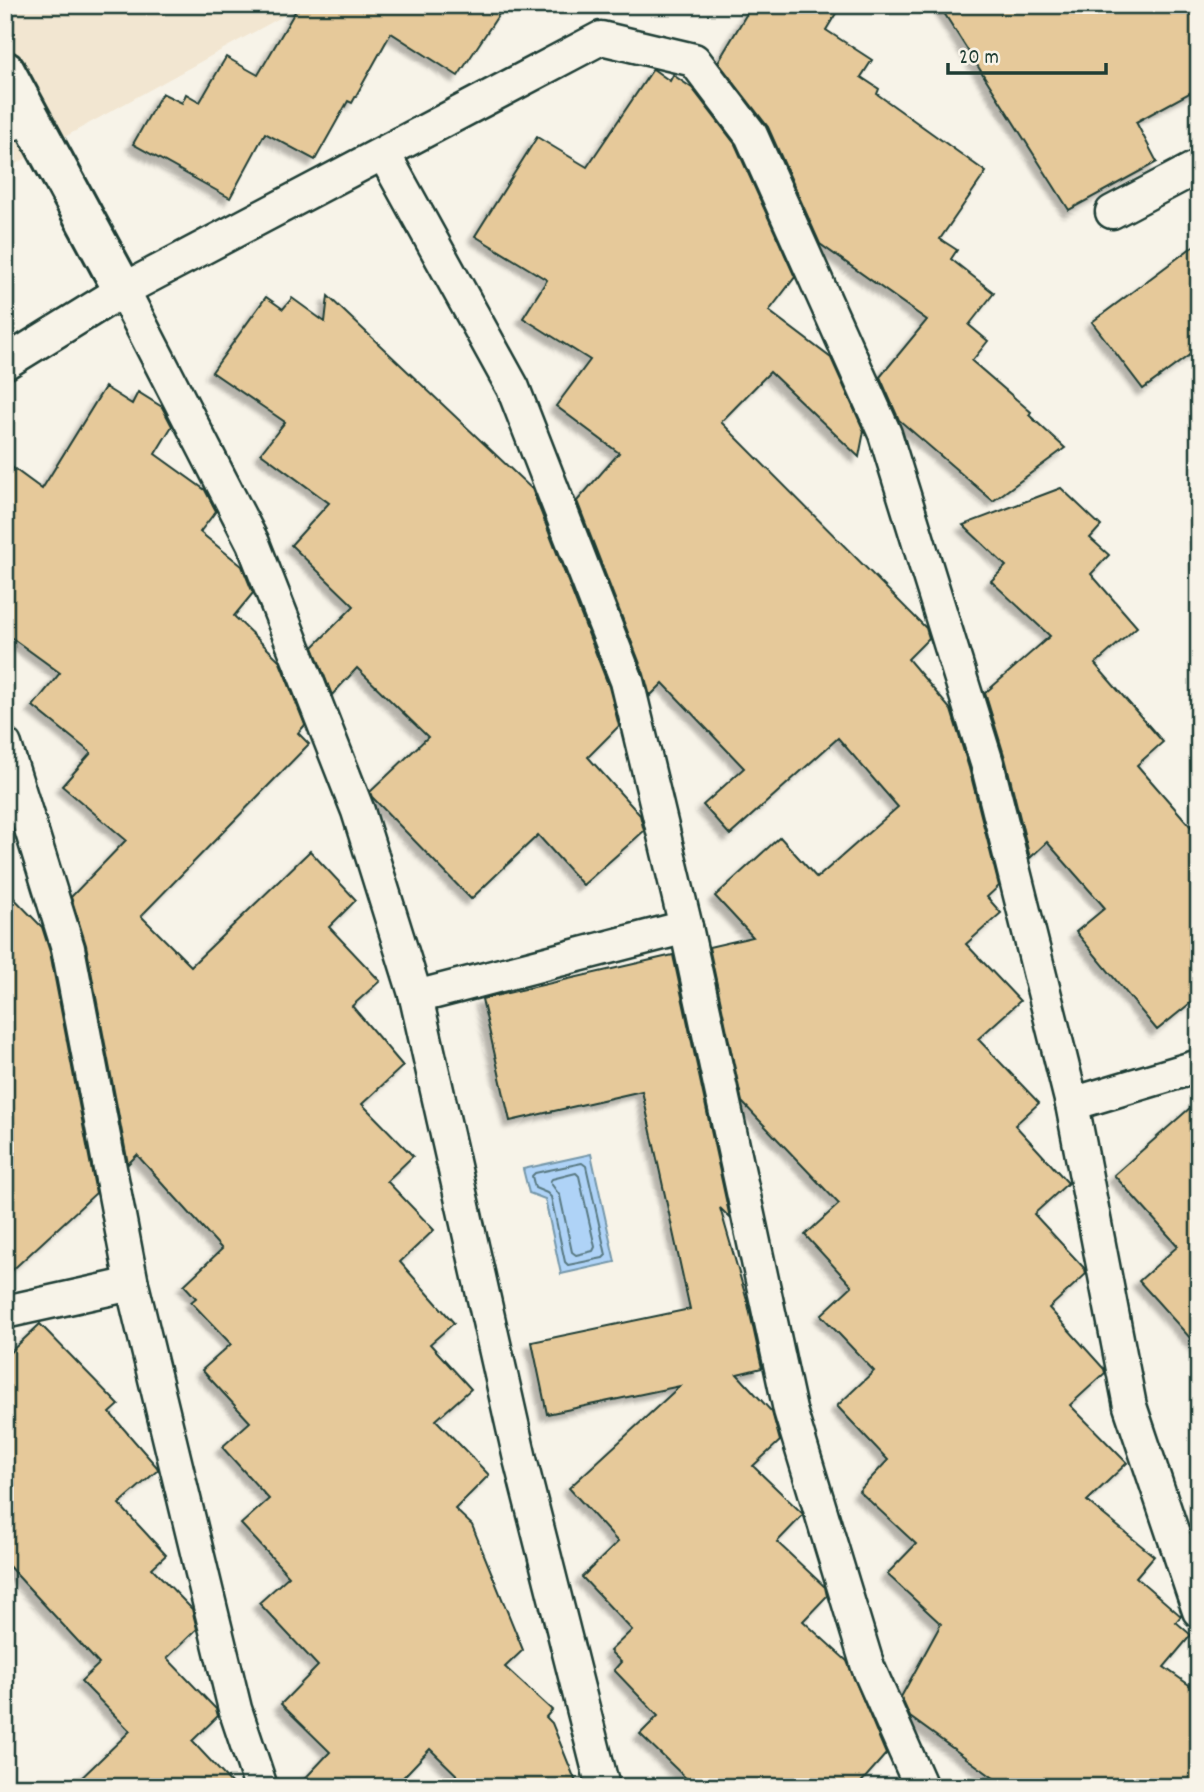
<svg xmlns="http://www.w3.org/2000/svg" width="1204" height="1792" viewBox="0 0 1204 1792" font-family="Dekko,sans-serif">
  <style>
    .built { fill: #f2e6d1 }
    .water { fill: #afd3f7; stroke: #7597a9; stroke-width: 2 }
    .lines { fill: none; stroke-linecap: round; stroke-linejoin: round }
    .shore { stroke: #597982; stroke-width: 2 }
    .building { fill: #e6c99a; stroke: #1f3d34; stroke-width: 2; filter: url(#shadow) }
    .lane-casing { stroke: #1f3d34; stroke-width: 37 }
    .street-casing { stroke: #1f3d34; stroke-width: 44 }
    .lane { stroke: #f7f3e8; stroke-width: 32 }
    .street { stroke: #f7f3e8; stroke-width: 38 }
  </style>
  <defs>
    <filter id="shadow"><feDropShadow dx="-6" dy="6" stdDeviation="2" flood-color="#0004"/></filter>
  </defs>
  <rect width="100%" height="100%" fill="#f7f3e8"/>
  <filter id="ink" filterUnits="userSpaceOnUse"><feTurbulence type="fractalNoise" baseFrequency=".0143" numOctaves="2"/><feDisplacementMap in="SourceGraphic" scale="14" xChannelSelector="R" yChannelSelector="G"/><feConvolveMatrix kernelMatrix="1 2 1 2 8 2 1 2 1" color-interpolation-filters="sRGB"/></filter>
  <g filter="url(#ink)">
    <polygon class="built" points="5,5 303,5 5,170"/>
    <polygon class="water" points="591,1154 615,1262 561,1274 545,1199 529,1193 523,1169"/>
    <g class="lines">
      <g class="shore">
        <polygon points="582,1163 586,1166 606,1255 603,1258 568,1265 565,1262 551,1197 547,1193 535,1188 532,1176 535,1173"/>
        <polygon points="576,1173 579,1176 595,1247 593,1251 576,1255 572,1252 560,1196 550,1182 552,1179"/>
      </g>
    </g>
    <g class="building">
      <polygon points="299,5 505,5 458,76 391,33 352,103 348,101 315,160 265,133 230,198 133,144 162,93 182,103 186,94 200,102 226,57 258,75"/>
      <polygon points="752,5 841,5 826,30 872,60 861,77 879,89 877,94 986,172 940,239 957,250 951,259 994,293 969,325 988,341 972,361 1031,412 1029,415 1065,448 993,501 899,420 880,377 927,320 820,244 768,127 718,62"/>
      <polygon points="939,5 1199,5 1199,88 1136,122 1157,162 1069,210"/>
      <polygon points="653,69 670,81 673,75 692,88 735,144 795,277 769,311 831,358 864,431 859,457 770,372 721,422 926,628 929,638 908,659 951,710 969,768 999,886 987,897 1001,913 966,944 1020,1001 978,1039 1039,1103 1015,1125 1068,1183 1034,1214 1085,1269 1086,1274 1049,1308 1104,1369 1105,1373 1070,1405 1127,1463 1087,1501 1154,1556 1136,1577 1181,1616 1176,1622 1191,1635 1164,1667 1199,1692 1199,1787 1006,1787 910,1717 901,1697 941,1624 887,1574 916,1544 859,1491 888,1460 837,1406 874,1371 821,1315 852,1286 805,1235 839,1204 742,1102 709,947 753,937 715,896 780,837 817,878 898,807 838,738 730,835 703,805 744,768 663,683 650,696 644,674 577,501 619,453 556,406 590,360 523,318 547,280 475,236 537,137 587,167"/>
      <polygon points="1199,242 1199,348 1143,389 1092,322"/>
      <polygon points="328,296 532,489 609,687 619,726 588,757 640,815 644,831 583,885 538,835 471,899 372,797 370,792 428,737 357,668 332,695 313,647 354,606 291,545 329,503 261,453 285,422 212,372 266,297 283,309 292,298 325,322"/>
      <polygon points="105,387 132,404 138,392 162,407 172,426 155,454 205,490 216,511 200,532 242,566 253,593 234,616 279,660 305,725 298,733 309,744 141,916 191,966 310,851 356,900 329,927 380,981 352,1006 403,1066 362,1104 413,1156 387,1181 434,1230 400,1262 454,1323 430,1344 471,1389 436,1420 489,1475 455,1509 472,1525 523,1650 505,1667 552,1710 546,1717 552,1723 578,1787 469,1787 430,1749 394,1787 297,1787 330,1752 281,1704 318,1666 259,1603 289,1576 241,1524 269,1499 222,1447 250,1422 202,1370 231,1344 191,1302 196,1298 184,1285 222,1249 137,1155 128,1164 86,945 71,897 126,840 62,786 91,753 33,706 60,673 5,633 5,462 42,489"/>
      <polygon points="1061,488 1101,526 1090,538 1109,555 1091,574 1137,627 1095,664 1163,742 1137,765 1199,836 1199,996 1157,1030 1076,932 1105,908 1047,842 1030,858 1005,758 985,693 1050,636 991,581 1006,566 963,525"/>
      <polygon points="5,889 42,927 50,952 96,1193 5,1277"/>
      <polygon points="673,955 730,1218 720,1208 748,1304 762,1368 737,1374 772,1412 780,1441 753,1466 802,1513 803,1515 777,1542 825,1587 827,1596 803,1621 847,1661 886,1754 857,1787 695,1787 640,1734 658,1716 614,1670 621,1662 610,1651 632,1630 582,1577 618,1542 569,1488 680,1386 547,1414 532,1342 690,1309 642,1091 510,1121 482,999"/>
      <polygon points="1199,1100 1199,1348 1139,1281 1178,1246 1114,1175"/>
      <polygon points="40,1324 119,1405 110,1413 157,1467 158,1470 119,1504 166,1555 152,1568 192,1609 197,1629 167,1658 216,1709 218,1716 192,1741 235,1787 72,1787 130,1731 81,1681 99,1664 5,1562 5,1357"/>
    </g>
    <g class="lines">
      <defs>
        <g id="lane">
          <polyline points="5,127 29,116"/>
          <polyline points="384,154 513,388 627,681 686,927 790,1410 868,1667 921,1787"/>
          <polyline points="1112,212 1199,166"/>
          <polyline points="123,290 253,543 358,811 416,997 520,1459 603,1787"/>
          <polyline points="5,363 123,290 601,38 694,60 751,135 885,434 987,763 1072,1104 1130,1406 1199,1611"/>
          <polyline points="5,745 68,948 132,1284 235,1709 261,1787"/>
          <polyline points="416,997 686,927"/>
          <polyline points="1072,1104 1199,1066"/>
          <polyline points="5,1312 132,1284"/>
        </g>
        <polyline id="street" points="5,71 123,290"/>
      </defs>
      <use href="#lane" class="lane-casing"/>
      <use href="#street" class="street-casing"/>
      <use href="#lane" class="lane"/>
      <use href="#street" class="street"/>
    </g>
  </g>
  <rect width="1204" height="1792" fill="none" stroke="#f7f3e8" stroke-width="28"/>
  <rect x="14" y="14" width="1176" height="1764" fill="none" stroke="#1f3d34" stroke-width="2.5" filter="url(#ink)"/>
  <path d="M948 63v10h158v-10" fill="none" stroke="#1f3d34" stroke-width="3.5"/>
  <text x="959" y="63" font-size="21" fill="#1f3d34" stroke="#f7f3e8" stroke-width="5" paint-order="stroke">20 m</text>
</svg>
